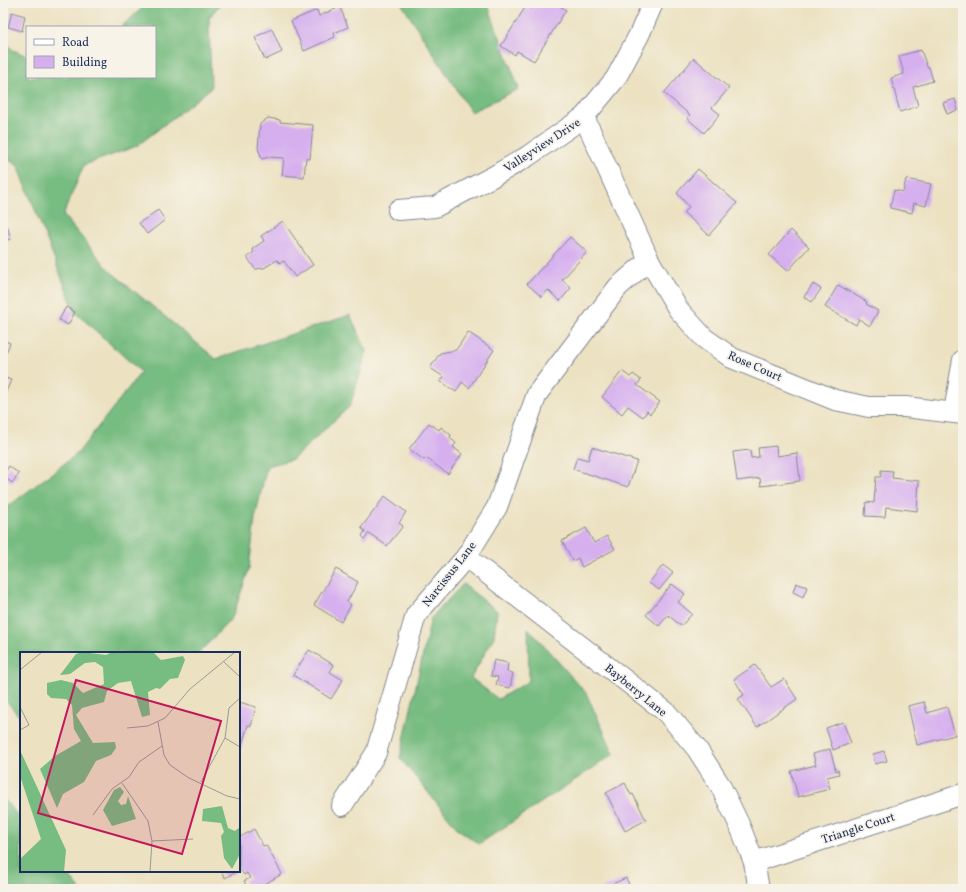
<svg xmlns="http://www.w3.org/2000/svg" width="966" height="892" viewBox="0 0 966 892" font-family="Vollkorn,serif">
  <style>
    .forest { fill: #77bc80; stroke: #49766f }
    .building { fill: #d6afef }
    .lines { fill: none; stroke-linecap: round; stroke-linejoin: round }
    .minor-casing { stroke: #848890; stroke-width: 22 }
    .minor { stroke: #fff; stroke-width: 20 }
    .labels { text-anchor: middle; stroke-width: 3.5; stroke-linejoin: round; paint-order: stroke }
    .street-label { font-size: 12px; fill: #1b2f5e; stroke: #f7f3e8 }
    .inset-road { fill: none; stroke: #989a9a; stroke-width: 1 }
    .view { fill: #c2185b; fill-opacity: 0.15; stroke: #c2185b; stroke-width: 2 }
    .inset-edge { fill: none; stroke: #1b2f5e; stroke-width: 2 }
  </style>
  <rect width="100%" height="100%" fill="#f7f3e8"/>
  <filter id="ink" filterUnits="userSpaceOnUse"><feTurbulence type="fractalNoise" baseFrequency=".025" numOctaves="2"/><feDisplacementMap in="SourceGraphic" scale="8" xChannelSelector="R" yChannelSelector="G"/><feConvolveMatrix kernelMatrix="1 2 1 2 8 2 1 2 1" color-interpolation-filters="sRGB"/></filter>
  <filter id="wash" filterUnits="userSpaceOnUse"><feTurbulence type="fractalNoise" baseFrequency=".012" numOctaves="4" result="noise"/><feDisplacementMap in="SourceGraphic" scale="16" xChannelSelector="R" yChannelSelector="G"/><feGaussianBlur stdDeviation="0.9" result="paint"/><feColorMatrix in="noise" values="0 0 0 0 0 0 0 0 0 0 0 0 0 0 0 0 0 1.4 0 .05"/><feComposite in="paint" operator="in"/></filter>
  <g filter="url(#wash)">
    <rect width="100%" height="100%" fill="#ece2c2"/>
    <g class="forest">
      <polygon points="148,3 221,3 209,18 211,88 137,146 84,165 63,215 110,271 216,359 350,315 367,351 350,406 293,459 267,466 255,518 249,569 232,618 199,653 21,653 21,719 3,696 3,512 6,508 77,454 141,372 75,312 18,166 3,156 3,40 13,50 27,56 27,77 155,77 155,27 121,27"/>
      <polygon points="401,3 487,3 519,89 471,112"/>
      <polygon points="463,584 497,611 494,637 471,678 498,699 529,681 528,628 586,693 614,754 479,844 458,829 400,758 431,618"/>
      <polygon points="3,798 21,819 21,871 65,871 80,889 3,889"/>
    </g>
    <g id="blocks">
      <g class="building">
        <polygon points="535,3 555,3 566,10 534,61 517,51 515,55 501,46 526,6 532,9"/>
        <polygon points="340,7 348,27 334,33 335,37 304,51 291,21 317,10 319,16"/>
        <polygon points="12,12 25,16 22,31 8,27"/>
        <polygon points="272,29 282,52 265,60 255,37"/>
        <polygon points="921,50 927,67 929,67 933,81 913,87 918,106 900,112 891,78 904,74 899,56"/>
        <polygon points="694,58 729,88 712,108 720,114 704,133 687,118 690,115 664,93"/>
        <polygon points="955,99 958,110 947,114 943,103"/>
        <polygon points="268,118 280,120 280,122 313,125 310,159 306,158 304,177 282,175 284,158 269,157 262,159 258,148 260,124"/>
        <polygon points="698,169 737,203 709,235 684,213 689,207 677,193"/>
        <polygon points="906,179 931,184 926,206 914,203 912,213 890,208 894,190 903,192"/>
        <polygon points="158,210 165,220 147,234 139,223"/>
        <polygon points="283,221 313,265 295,277 284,261 280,263 277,260 264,268 255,269 247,257 254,252 252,249 264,241 261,236"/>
        <polygon points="7,226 11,239 3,241 3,227"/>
        <polygon points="791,230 809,247 788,271 769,255"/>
        <polygon points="570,237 587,252 562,280 571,288 560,301 548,290 542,297 527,284"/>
        <polygon points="813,284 821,289 812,302 804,297"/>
        <polygon points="838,285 867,302 866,304 878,311 870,326 859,319 856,325 825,307"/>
        <polygon points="66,307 75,312 68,325 59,320"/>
        <polygon points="468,332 494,350 469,388 462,382 456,392 440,381 444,377 430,368 440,353 456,350"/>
        <polygon points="3,340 10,343 3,360"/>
        <polygon points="622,371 630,377 633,374 641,380 637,385 660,402 650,414 647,411 643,417 628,406 622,414 602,397"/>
        <polygon points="3,377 11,380 3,399"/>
        <polygon points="429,423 439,430 441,427 451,435 450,438 456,443 453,447 462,454 448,474 426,458 424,460 409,449"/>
        <polygon points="776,446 777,456 797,453 800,481 761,486 760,478 737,481 733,452 750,450 751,458 759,457 758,448"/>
        <polygon points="592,447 637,461 628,487 573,469 577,457 588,460"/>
        <polygon points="9,466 19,474 12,483 3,476"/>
        <polygon points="881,470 893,471 892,478 919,481 917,511 886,507 885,517 865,516 866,502 874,503 876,477 881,477"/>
        <polygon points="385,496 406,512 399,523 403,526 387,546 369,533 365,539 362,536 365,531 361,528"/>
        <polygon points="586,528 594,543 607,536 615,549 582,567 578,558 573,561 562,541"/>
        <polygon points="663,565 673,573 659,590 649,583"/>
        <polygon points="336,569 358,582 347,602 351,605 341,622 314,605"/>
        <polygon points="796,583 807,587 803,597 793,592"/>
        <polygon points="672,584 685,594 678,602 692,614 681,626 668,615 659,626 646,615"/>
        <polygon points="309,650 334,665 330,672 343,680 331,699 293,675"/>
        <polygon points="494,660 508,663 507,672 513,673 510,688 496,685 498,677 491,676"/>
        <polygon points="755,665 771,687 784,679 797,699 757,727 738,699 744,695 734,679"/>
        <polygon points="239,702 256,707 251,726 248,725 239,755"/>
        <polygon points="924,702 927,713 947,707 955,735 917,745 908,706"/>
        <polygon points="843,722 851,743 833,750 826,728"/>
        <polygon points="830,749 836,771 838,770 839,774 827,777 830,789 798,797 791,771 816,765 813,754"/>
        <polygon points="884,751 887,761 875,764 873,754"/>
        <polygon points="625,783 631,795 633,794 646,820 625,831 606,793"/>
        <polygon points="254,829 263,846 266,845 282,874 256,889 254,886 248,889 244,881 250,878 247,873 244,875 240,870 239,870 239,838"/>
        <polygon points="221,871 238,871 225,878"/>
        <polygon points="626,878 631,889 601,889"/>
      </g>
    </g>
  </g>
  <g filter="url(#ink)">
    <use href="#blocks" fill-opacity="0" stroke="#848890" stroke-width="1"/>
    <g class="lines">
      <defs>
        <g id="minor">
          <polyline points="584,117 649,260 678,309 704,338 732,358 835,400 869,407 905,407 963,414"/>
          <polyline points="398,210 435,207 494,176 528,156 584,117 616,78 639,35 653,3"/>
          <polyline points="954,412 963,360"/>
          <polyline points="466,557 666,712 697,749 720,785 739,824 754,862 759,889"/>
          <polyline points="342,806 376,753 416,615 466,557 497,507 537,394 618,287 649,260"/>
          <polyline points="754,862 963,794"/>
        </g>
      </defs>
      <use href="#minor" class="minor-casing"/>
      <use href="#minor" class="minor"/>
    </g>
  </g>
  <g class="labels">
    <g class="street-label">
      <text transform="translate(542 145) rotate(-33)" y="4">Valleyview Drive</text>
      <text transform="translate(755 366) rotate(24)" y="4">Rose Court</text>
      <text transform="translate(449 574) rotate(-52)" y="4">Narcissus Lane</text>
      <text transform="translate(636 690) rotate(39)" y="4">Bayberry Lane</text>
      <text transform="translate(858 828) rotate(-18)" y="4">Triangle Court</text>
    </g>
  </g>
  <g transform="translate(20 652)">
    <rect width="220" height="220" fill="#ece2c2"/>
    <path d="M 62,0 L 86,3 L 92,0 L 133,0 L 141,8 L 163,4 L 165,8 L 158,26 L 150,27 L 140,37 L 136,36 L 128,40 L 130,63 L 122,65 L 111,29 L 98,31 L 87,39 L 84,50 L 62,56 L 56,63 L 73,91 L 95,90 L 96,96 L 91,103 L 76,109 L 64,130 L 43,142 L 37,156 L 20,117 L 35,104 L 61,89 L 54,77 L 52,53 L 46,47 L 31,46 L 27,42 L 27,31 L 41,28 L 53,31 L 63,41 L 84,32 L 83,15 L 75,10 L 65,11 L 50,22 L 40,23 L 56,2 ZM 0,98 L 46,198 L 44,220 L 0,220 L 0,207 L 21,187 L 0,124 ZM 100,135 L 104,140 L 98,149 L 101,153 L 106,152 L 108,144 L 116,167 L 92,174 L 83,158 L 94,138 ZM 202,154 L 208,176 L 215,179 L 220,175 L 220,202 L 212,217 L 204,206 L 201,184 L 204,180 L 201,171 L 182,169 L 183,157 Z" fill="#77bc80"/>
    <path class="inset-road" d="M 204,10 L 220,25M 0,18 L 22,0M 0,55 L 9,73 L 0,78M 138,70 L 144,103 L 150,113 L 169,126 L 207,144 L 220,147M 107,76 L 128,74 L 145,66 L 170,37 L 215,0M 205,86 L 220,95M 181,130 L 205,86 L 209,56 L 220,46M 102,131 L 128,169 L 132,189 L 130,220M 73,163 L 92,137 L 109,125 L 119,110 L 142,94M 132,189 L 173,187"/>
    <path class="view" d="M 56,28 L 201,69 L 162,202 L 18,161 Z"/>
    <rect width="220" height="220" class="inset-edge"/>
  </g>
  <rect width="966" height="892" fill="none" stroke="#f7f3e8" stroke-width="16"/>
  <rect x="26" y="26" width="130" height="52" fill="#f7f3e8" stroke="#9fa5b1"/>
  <rect x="34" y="39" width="20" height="6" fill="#ffffff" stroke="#9fa5b1"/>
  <text x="62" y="46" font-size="12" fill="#1b2f5e">Road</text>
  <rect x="34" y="56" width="20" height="12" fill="#d6afef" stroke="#9fa5b1"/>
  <text x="62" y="66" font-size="12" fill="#1b2f5e">Building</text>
</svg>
